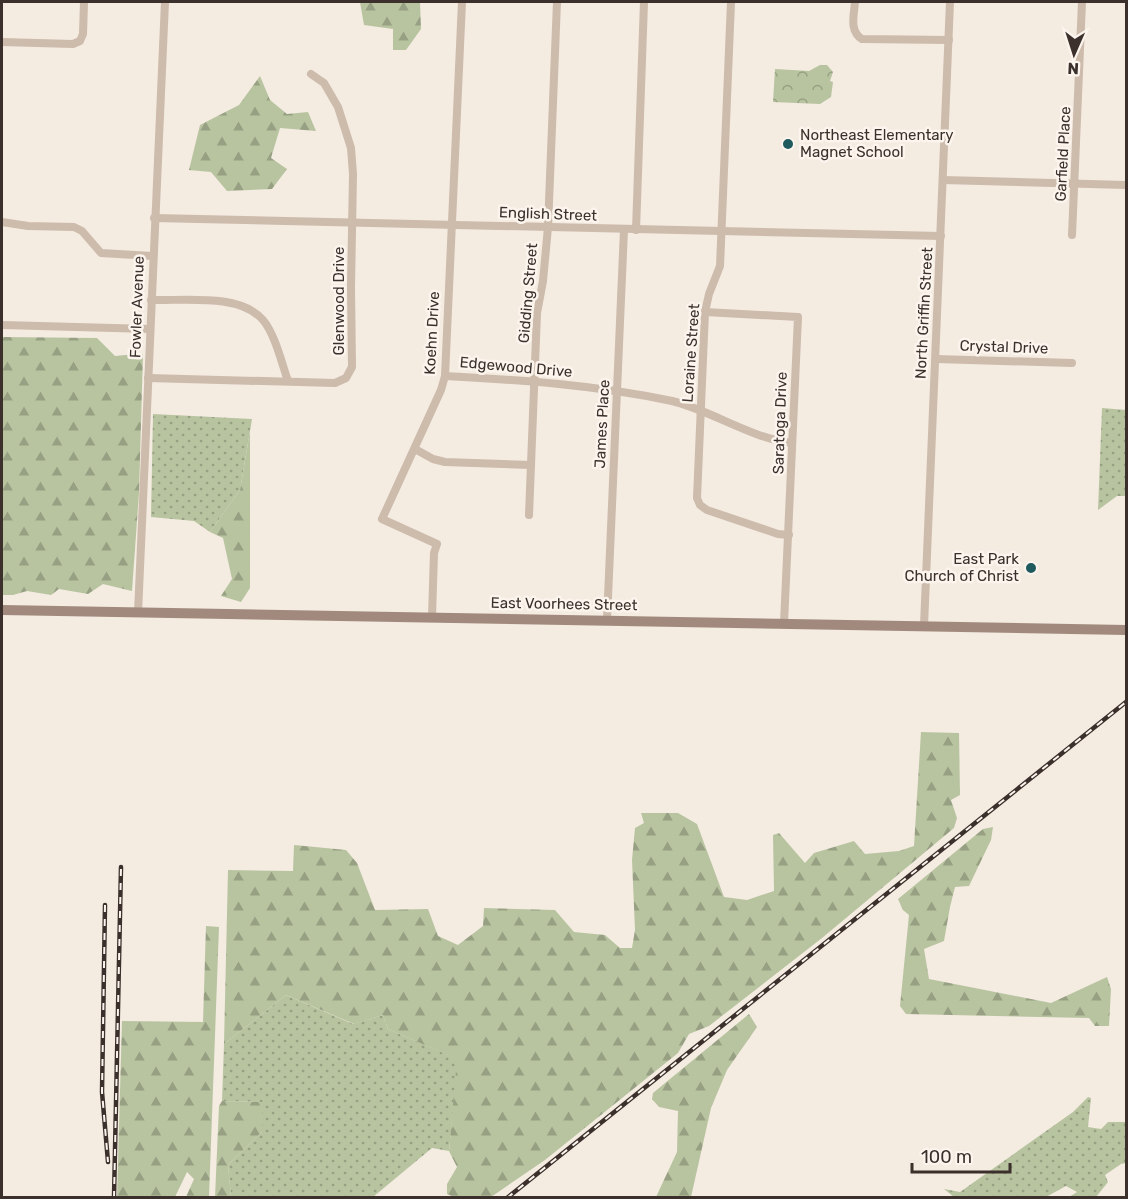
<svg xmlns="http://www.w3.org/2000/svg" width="1128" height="1199" viewBox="0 0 1128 1199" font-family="Rubik,sans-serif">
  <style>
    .grass { fill: url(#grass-dots) }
    .forest { fill: url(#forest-firs) }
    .park { fill: url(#park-crowns) }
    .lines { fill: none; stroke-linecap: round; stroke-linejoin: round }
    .street { stroke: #cdbbac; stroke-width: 8 }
    .secondary { stroke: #a18a7d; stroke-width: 10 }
    .rail-casing { stroke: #3b302b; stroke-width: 4.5 }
    .rail { stroke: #fbf5ee; stroke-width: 2; stroke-dasharray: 7; stroke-linecap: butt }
    .poi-dot { fill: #1f5a5e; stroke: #fbf5ee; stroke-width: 2 }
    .labels { text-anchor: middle; stroke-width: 5; stroke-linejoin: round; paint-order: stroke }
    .poi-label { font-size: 15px; fill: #3b302b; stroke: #fbf5ee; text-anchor: start }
    .street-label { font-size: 15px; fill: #3b302b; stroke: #fbf5ee }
  </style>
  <defs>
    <pattern id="grass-dots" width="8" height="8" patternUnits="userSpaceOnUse" patternTransform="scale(1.5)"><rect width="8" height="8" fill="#b8c4a0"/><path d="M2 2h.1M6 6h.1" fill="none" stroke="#97a083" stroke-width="1.8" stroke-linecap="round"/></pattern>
    <pattern id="forest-firs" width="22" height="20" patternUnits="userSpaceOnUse" patternTransform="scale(1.5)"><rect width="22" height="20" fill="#b8c4a0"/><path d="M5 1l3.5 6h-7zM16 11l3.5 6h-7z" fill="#97a083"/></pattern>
    <pattern id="park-crowns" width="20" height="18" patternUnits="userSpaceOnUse" patternTransform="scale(1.5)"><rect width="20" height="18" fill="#b8c4a0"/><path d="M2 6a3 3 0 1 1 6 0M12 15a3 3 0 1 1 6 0" fill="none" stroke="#97a083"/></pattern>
  </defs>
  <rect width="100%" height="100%" fill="#f4ebe1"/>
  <g class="grass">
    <polygon points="1102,408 1126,410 1126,496 1117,496 1098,510"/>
    <polygon points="153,414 252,419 240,490 210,532 194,521 151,517"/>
    <polygon points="286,995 353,1024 383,1015 388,1029 458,1059 449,1151 432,1148 373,1197 231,1197 228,1165 262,1132 261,1102 222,1101 224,1044"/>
    <polygon points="1088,1097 1091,1098 1088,1127 1101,1129 1108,1122 1126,1122 1126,1163 1121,1164 1105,1175 1108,1182 1096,1197 1069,1197 1077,1192 1066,1186 1046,1197 954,1197 944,1189 960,1192 1073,1112"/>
  </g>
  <g class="forest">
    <polygon points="360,2 420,2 421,29 406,50 393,50 393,29 364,25"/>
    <polygon points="260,76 270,100 287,114 308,112 316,131 280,128 271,158 287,169 272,189 227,191 211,172 189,170 200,125 239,105"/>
    <polygon points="2,337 97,338 115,356 143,354 139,493 132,591 103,584 88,594 59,589 51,595 27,591 13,595 2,595"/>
    <polygon points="250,431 250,588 241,602 221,596 232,579 223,538 210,532 240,490"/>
    <polygon points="921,732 959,733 960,795 951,800 957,818 954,828 822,938 709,1026 689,1034 678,1053 545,1160 491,1197 454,1197 447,1194 447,1184 457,1167 449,1151 457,1059 388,1029 383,1015 354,1024 286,995 224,1044 228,870 293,871 294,845 346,850 357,863 375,910 428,909 438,936 458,945 483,926 484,908 555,910 574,932 605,935 620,948 632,948 635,930 632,860 635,828 644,823 641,813 678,813 697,824 724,897 747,900 774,891 773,835 779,833 805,863 814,853 854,841 865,854 899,851 914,846"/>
    <polygon points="993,827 991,840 969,886 955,887 950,907 944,941 924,949 929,979 1051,1003 1107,977 1111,989 1109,1026 1095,1026 1089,1018 906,1014 900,1006 909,915 903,910 898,899 983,829"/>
    <polygon points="206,926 219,927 209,1197 186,1197 194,1179 187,1172 175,1197 117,1197 122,1021 203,1022"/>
    <polygon points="749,1014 757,1027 727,1070 711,1108 691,1197 656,1197 677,1152 678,1111 659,1107 652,1099 653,1093"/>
    <polygon points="222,1101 262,1102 262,1132 228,1165 231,1197 215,1197 219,1106"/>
  </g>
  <polygon class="park" points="820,65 827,65 833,72 830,81 833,82 831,97 820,104 773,102 775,69 809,71"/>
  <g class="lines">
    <g class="street">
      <polyline points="731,2 720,266 709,294 705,312 697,498 700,505 707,510 778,534 789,535"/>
      <path d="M 855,2 C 854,15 849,31 862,39 L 949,40"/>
      <polyline points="2,42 73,44 80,41 83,34 84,2"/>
      <polyline points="943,180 1126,185"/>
      <polyline points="154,218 941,236"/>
      <polyline points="2,222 28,226 74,227 82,231 101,253 152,256"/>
      <polyline points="636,230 644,2"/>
      <polyline points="1072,235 1082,2"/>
      <path d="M 151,300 C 184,301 240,293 263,320 C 275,334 282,364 288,381"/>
      <polyline points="705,312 798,317 784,623"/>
      <polyline points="2,325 150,329"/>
      <polyline points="936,359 1072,363"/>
      <path d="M 445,376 C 521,380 597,385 672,401 C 713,411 750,438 792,443"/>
      <polyline points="148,378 335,383 346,378 352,367 351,287 353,174 351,148 338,107 324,83 311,74"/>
      <polyline points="415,449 433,459 445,462 531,465"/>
      <polyline points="529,515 537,313 543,281 548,227 557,2"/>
      <polyline points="138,613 165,2"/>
      <polyline points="432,617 434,553 437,544 382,519 441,390 445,376 462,2"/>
      <polyline points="607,620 624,230"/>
      <polyline points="924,626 950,2"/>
    </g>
    <polyline class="secondary" points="2,610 1126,630"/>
    <defs>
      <g id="rail">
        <polyline points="105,905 102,1092 108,1162"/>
        <polyline points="114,1198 121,867"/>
        <polyline points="507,1198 1126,702"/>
      </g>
    </defs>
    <use href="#rail" class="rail-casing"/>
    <use href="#rail" class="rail"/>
  </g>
  <g class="poi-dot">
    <circle cx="788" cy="144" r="6"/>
    <circle cx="1031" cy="568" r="6"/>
  </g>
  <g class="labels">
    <g class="poi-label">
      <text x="800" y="140">Northeast Elementary<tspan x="800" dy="17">Magnet School</tspan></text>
      <text x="1019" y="564" text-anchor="end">East Park<tspan x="1019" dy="17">Church of Christ</tspan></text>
    </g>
    <g class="street-label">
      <text transform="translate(1063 154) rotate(-87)" y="5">Garfield Place</text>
      <text transform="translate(548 214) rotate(2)" y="5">English Street</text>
      <text transform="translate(528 293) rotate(-85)" y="5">Gidding Street</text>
      <text transform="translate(339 301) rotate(-90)" y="5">Glenwood Drive</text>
      <text transform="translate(137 307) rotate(-88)" y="5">Fowler Avenue</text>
      <text transform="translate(924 313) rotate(-87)" y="5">North Griffin Street</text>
      <text transform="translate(432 333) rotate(-87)" y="5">Koehn Drive</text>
      <text transform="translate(1004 347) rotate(2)" y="5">Crystal Drive</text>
      <text transform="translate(691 353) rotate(-86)" y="5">Loraine Street</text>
      <text transform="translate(516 367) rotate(5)" y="5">Edgewood Drive</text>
      <text transform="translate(780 423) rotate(-88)" y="5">Saratoga Drive</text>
      <text transform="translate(602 424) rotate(-87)" y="5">James Place</text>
      <text transform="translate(564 604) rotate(1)" y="5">East Voorhees Street</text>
    </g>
  </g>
  <rect width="1128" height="1199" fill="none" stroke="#3b302b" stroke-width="6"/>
  <g transform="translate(1074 54) rotate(183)" stroke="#fbf5ee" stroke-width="4.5" paint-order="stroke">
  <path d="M0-4.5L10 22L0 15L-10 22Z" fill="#3b302b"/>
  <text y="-9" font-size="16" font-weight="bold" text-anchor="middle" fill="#3b302b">N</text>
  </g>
  <path d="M912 1163v9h98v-9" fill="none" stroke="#3b302b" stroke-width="3"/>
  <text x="921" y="1163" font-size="18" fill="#3b302b" stroke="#fbf5ee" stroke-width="4.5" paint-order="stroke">100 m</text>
</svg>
